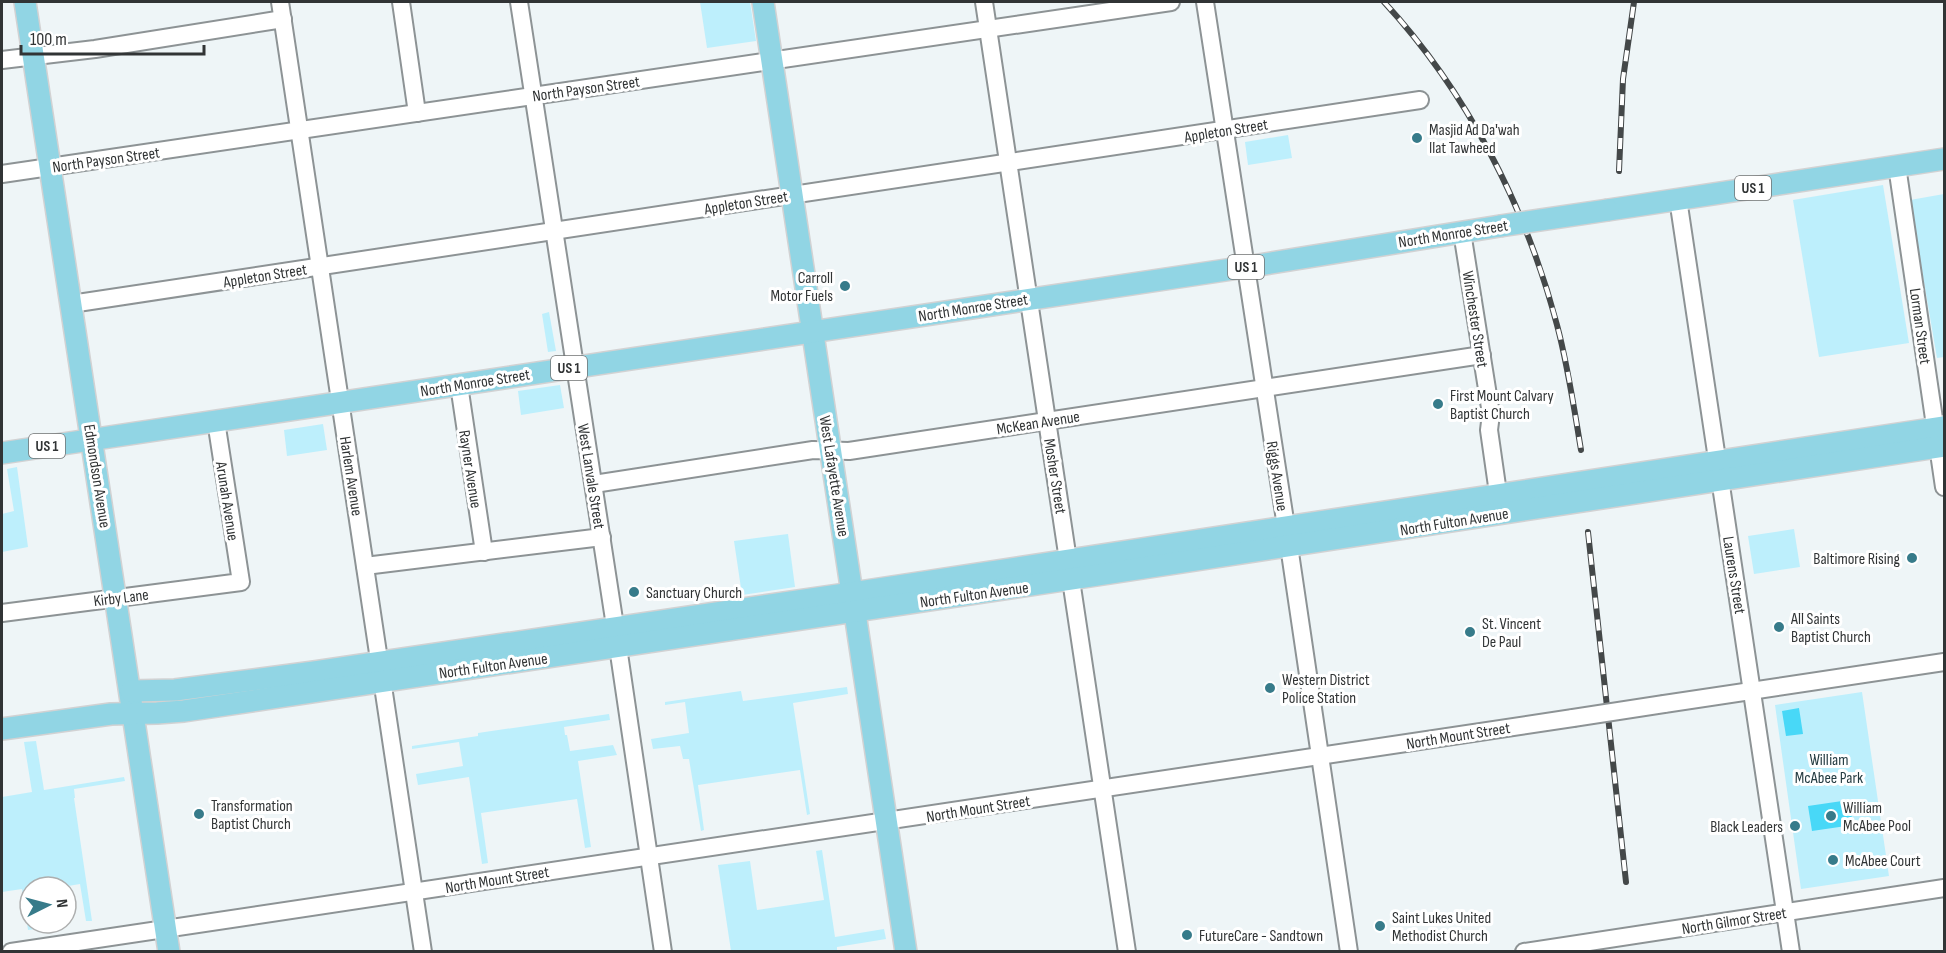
<svg xmlns="http://www.w3.org/2000/svg" width="1946" height="953" viewBox="0 0 1946 953" font-family="'Sofia Sans Condensed',sans-serif">
  <style>
    .green { fill: #bdeffc }
    .water { fill: #48d8f7 }
    .lines { fill: none; stroke-linecap: round; stroke-linejoin: round }
    .minor-casing { stroke: #8d9395; stroke-width: 20 }
    .major-casing { stroke: #d2d2d3; stroke-width: 24 }
    .minor { stroke: #fff; stroke-width: 16 }
    .major { stroke: #91d5e4; stroke-width: 21 }
    .rail-casing { stroke: #444849; stroke-width: 6 }
    .rail { stroke: #fff; stroke-width: 4; stroke-dasharray: 11; stroke-linecap: butt }
    .minor-bridge-casing { stroke: #8d9395; stroke-width: 20; stroke-linecap: butt }
    .major-bridge-casing { stroke: #d2d2d3; stroke-width: 24; stroke-linecap: butt }
    .minor-bridge { stroke: #fff; stroke-width: 16 }
    .major-bridge { stroke: #91d5e4; stroke-width: 21 }
    .poi-dot { fill: #377b8a; stroke: #fff; stroke-width: 2 }
    .labels { text-anchor: middle; stroke-width: 6; stroke-linejoin: round; paint-order: stroke }
    .shield { fill: #fff; stroke: #6f7172; stroke-width: 1.5 }
    .shield-label { font-size: 15px; font-weight: bold; fill: #313435 }
    .street-label { font-size: 16px; fill: #313435; stroke: #fff }
    .poi-label { font-size: 16px; fill: #313435; stroke: #fff; text-anchor: start }
    .park-label { font-size: 16px; fill: #243b41; stroke: #fff }
  </style>
  <rect width="100%" height="100%" fill="#eef5f7"/>
  <g class="green">
    <polygon points="700,2 750,2 756,41 707,48"/>
    <polygon points="1288,135 1292,158 1248,165 1245,142"/>
    <polygon points="1883,185 1909,343 1819,357 1793,200"/>
    <polygon points="1944,194 1944,357 1937,358 1910,200"/>
    <polygon points="549,312 556,351 548,352 542,314"/>
    <polygon points="560,385 564,408 521,415 518,391"/>
    <polygon points="323,424 327,450 287,456 284,430"/>
    <polygon points="17,467 28,547 2,552 2,514 14,511 7,469"/>
    <polygon points="1794,529 1800,567 1754,574 1748,536"/>
    <polygon points="788,534 795,587 742,595 734,541"/>
    <polygon points="847,687 848,694 793,703 810,814 807,815 800,770 698,785 704,830 701,831 689,759 683,759 680,746 653,749 651,739 689,733 685,702 665,705 665,702 741,691 743,701"/>
    <polygon points="1862,692 1889,876 1801,889 1775,705"/>
    <polygon points="609,714 610,720 564,727 565,735 567,735 570,751 613,745 617,755 578,761 591,847 585,848 577,799 481,813 488,863 482,864 469,777 418,785 416,774 463,766 459,742 412,749 412,746 478,736 478,733"/>
    <polygon points="36,741 44,790 124,777 125,781 74,789 75,798 74,798 92,921 86,921 80,884 62,887 30,887 30,923 63,923 63,925 28,930 22,889 2,892 2,797 32,792 24,742"/>
    <polygon points="822,850 835,937 884,929 886,939 837,947 837,951 731,951 718,865 750,861 757,910 824,900 816,851"/>
  </g>
  <g class="water">
    <polygon points="1799,708 1803,734 1786,736 1782,711"/>
    <polygon points="1849,800 1853,825 1812,831 1808,806"/>
  </g>
  <g class="lines">
    <defs>
      <g id="minor">
        <polyline points="280,2 423,952"/>
        <polyline points="401,2 417,113"/>
        <polyline points="519,2 613,613 663,952"/>
        <polyline points="984,2 1127,952"/>
        <polyline points="1205,2 1289,546 1349,952"/>
        <polyline points="2,60 95,49 283,19"/>
        <polyline points="1897,166 1944,487"/>
        <polyline points="2,174 1171,2"/>
        <polyline points="1678,199 1791,952"/>
        <polyline points="1462,232 1491,414 1489,430 1500,507"/>
        <polyline points="71,304 1420,100"/>
        <polyline points="459,385 484,552"/>
        <polyline points="594,484 813,450 849,451 1482,355"/>
        <polyline points="365,566 602,537"/>
        <polyline points="2,613 241,582 216,421"/>
        <polyline points="1664,704 1944,662"/>
        <polyline points="11,952 1573,718"/>
        <polyline points="1524,952 1944,888"/>
      </g>
      <g id="major">
        <polyline points="25,2 169,952"/>
        <polyline points="763,2 906,952"/>
        <polyline points="1608,210 1944,159"/>
        <polyline points="2,453 1246,267 1500,226"/>
        <polyline points="131,691 175,690 314,672 852,593 1944,427"/>
        <polyline points="2,729 111,714 157,713 184,711 1071,579 1944,446"/>
      </g>
    </defs>
    <use href="#minor" class="minor-casing"/>
    <use href="#major" class="major-casing"/>
    <use href="#minor" class="minor"/>
    <use href="#major" class="major"/>
    <defs>
      <g id="rail">
        <path d="M 1384,2 C 1467,92 1526,207 1557,325 C 1568,366 1574,408 1581,450"/>
        <polyline points="1619,171 1623,79 1634,2"/>
        <polyline points="1588,532 1626,882"/>
      </g>
    </defs>
    <use href="#rail" class="rail-casing"/>
    <use href="#rail" class="rail"/>
    <defs>
      <polyline id="minor-bridge" points="1573,718 1664,704"/>
      <polyline id="major-bridge" points="1500,226 1608,210"/>
    </defs>
    <use href="#minor-bridge" class="minor-bridge-casing"/>
    <use href="#major-bridge" class="major-bridge-casing"/>
    <use href="#minor-bridge" class="minor-bridge"/>
    <use href="#major-bridge" class="major-bridge"/>
  </g>
  <g class="poi-dot">
    <circle cx="1417" cy="138" r="6"/>
    <circle cx="845" cy="286" r="6"/>
    <circle cx="1438" cy="404" r="6"/>
    <circle cx="1912" cy="558" r="6"/>
    <circle cx="634" cy="592" r="6"/>
    <circle cx="1779" cy="627" r="6"/>
    <circle cx="1470" cy="632" r="6"/>
    <circle cx="1270" cy="688" r="6"/>
    <circle cx="199" cy="814" r="6"/>
    <circle cx="1831" cy="816" r="6"/>
    <circle cx="1795" cy="826" r="6"/>
    <circle cx="1833" cy="860" r="6"/>
    <circle cx="1380" cy="926" r="6"/>
    <circle cx="1187" cy="935" r="6"/>
  </g>
  <g class="labels">
    <g class="shield">
      <rect x="1735" y="176" width="36" height="24" rx="4.5"/>
      <rect x="1228" y="255" width="36" height="24" rx="4.5"/>
      <rect x="551" y="356" width="36" height="24" rx="4.5"/>
      <rect x="29" y="434" width="36" height="24" rx="4.5"/>
    </g>
    <g class="shield-label">
      <text x="1753" y="193">US 1</text>
      <text x="1246" y="272">US 1</text>
      <text x="569" y="373">US 1</text>
      <text x="47" y="451">US 1</text>
    </g>
    <g class="street-label">
      <text transform="translate(586 88) rotate(-8)" y="6">North Payson Street</text>
      <text transform="translate(1226 130) rotate(-9)" y="6">Appleton Street</text>
      <text transform="translate(106 159) rotate(-8)" y="6">North Payson Street</text>
      <text transform="translate(746 202) rotate(-9)" y="6">Appleton Street</text>
      <text transform="translate(1453 233) rotate(-9)" y="6">North Monroe Street</text>
      <text transform="translate(265 275) rotate(-9)" y="6">Appleton Street</text>
      <text transform="translate(973 307) rotate(-9)" y="6">North Monroe Street</text>
      <text transform="translate(1476 319) rotate(81)" y="6">Winchester Street</text>
      <text transform="translate(1921 326) rotate(82)" y="6">Lorman Street</text>
      <text transform="translate(475 382) rotate(-9)" y="6">North Monroe Street</text>
      <text transform="translate(1038 422) rotate(-9)" y="6">McKean Avenue</text>
      <text transform="translate(471 469) rotate(81)" y="6">Rayner Avenue</text>
      <text transform="translate(98 476) rotate(81)" y="6">Edmondson Avenue</text>
      <text transform="translate(352 476) rotate(81)" y="6">Harlem Avenue</text>
      <text transform="translate(592 476) rotate(81)" y="6">West Lanvale Street</text>
      <text transform="translate(835 476) rotate(81)" y="6">West Lafayette Avenue</text>
      <text transform="translate(1056 476) rotate(81)" y="6">Mosher Street</text>
      <text transform="translate(1278 476) rotate(81)" y="6">Riggs Avenue</text>
      <text transform="translate(228 501) rotate(81)" y="6">Arunah Avenue</text>
      <text transform="translate(1454 521) rotate(-9)" y="6">North Fulton Avenue</text>
      <text transform="translate(1735 575) rotate(81)" y="6">Laurens Street</text>
      <text transform="translate(974 594) rotate(-8)" y="6">North Fulton Avenue</text>
      <text transform="translate(121 597) rotate(-7)" y="6">Kirby Lane</text>
      <text transform="translate(493 665) rotate(-8)" y="6">North Fulton Avenue</text>
      <text transform="translate(1458 735) rotate(-9)" y="6">North Mount Street</text>
      <text transform="translate(978 808) rotate(-9)" y="6">North Mount Street</text>
      <text transform="translate(497 879) rotate(-9)" y="6">North Mount Street</text>
      <text transform="translate(1734 920) rotate(-9)" y="6">North Gilmor Street</text>
    </g>
    <g class="poi-label">
      <text x="1429" y="135">Masjid Ad Da'wah<tspan x="1429" dy="18">Ilat Tawheed</tspan></text>
      <text x="833" y="283" text-anchor="end">Carroll<tspan x="833" dy="18">Motor Fuels</tspan></text>
      <text x="1450" y="401">First Mount Calvary<tspan x="1450" dy="18">Baptist Church</tspan></text>
      <text x="1900" y="564" text-anchor="end">Baltimore Rising</text>
      <text x="646" y="598">Sanctuary Church</text>
      <text x="1791" y="624">All Saints<tspan x="1791" dy="18">Baptist Church</tspan></text>
      <text x="1482" y="629">St. Vincent<tspan x="1482" dy="18">De Paul</tspan></text>
      <text x="1282" y="685">Western District<tspan x="1282" dy="18">Police Station</tspan></text>
      <text x="211" y="811">Transformation<tspan x="211" dy="18">Baptist Church</tspan></text>
      <text x="1843" y="813">William<tspan x="1843" dy="18">McAbee Pool</tspan></text>
      <text x="1783" y="832" text-anchor="end">Black Leaders</text>
      <text x="1845" y="866">McAbee Court</text>
      <text x="1392" y="923">Saint Lukes United<tspan x="1392" dy="18">Methodist Church</tspan></text>
      <text x="1199" y="941">FutureCare - Sandtown</text>
    </g>
    <g class="park-label">
      <text x="1829" y="765">William<tspan x="1829" dy="18">McAbee Park</tspan></text>
    </g>
  </g>
  <rect width="1946" height="953" fill="none" stroke="#313435" stroke-width="6"/>
  <g transform="translate(48 905) rotate(84)"><circle r="28" fill="#ffffff" stroke="#adaeae" stroke-width="1.5"/>
  <path d="M0-4.5L10 22L0 15L-10 22Z" fill="#377b8a"/>
  <text y="-9" font-size="16" font-weight="bold" text-anchor="middle" fill="#313435">N</text>
  </g>
  <path d="M21 45v9h183v-9" fill="none" stroke="#313435" stroke-width="3"/>
  <text x="30" y="45" font-size="18" fill="#313435" stroke="#ffffff" stroke-width="4.5" paint-order="stroke">100 m</text>
</svg>
